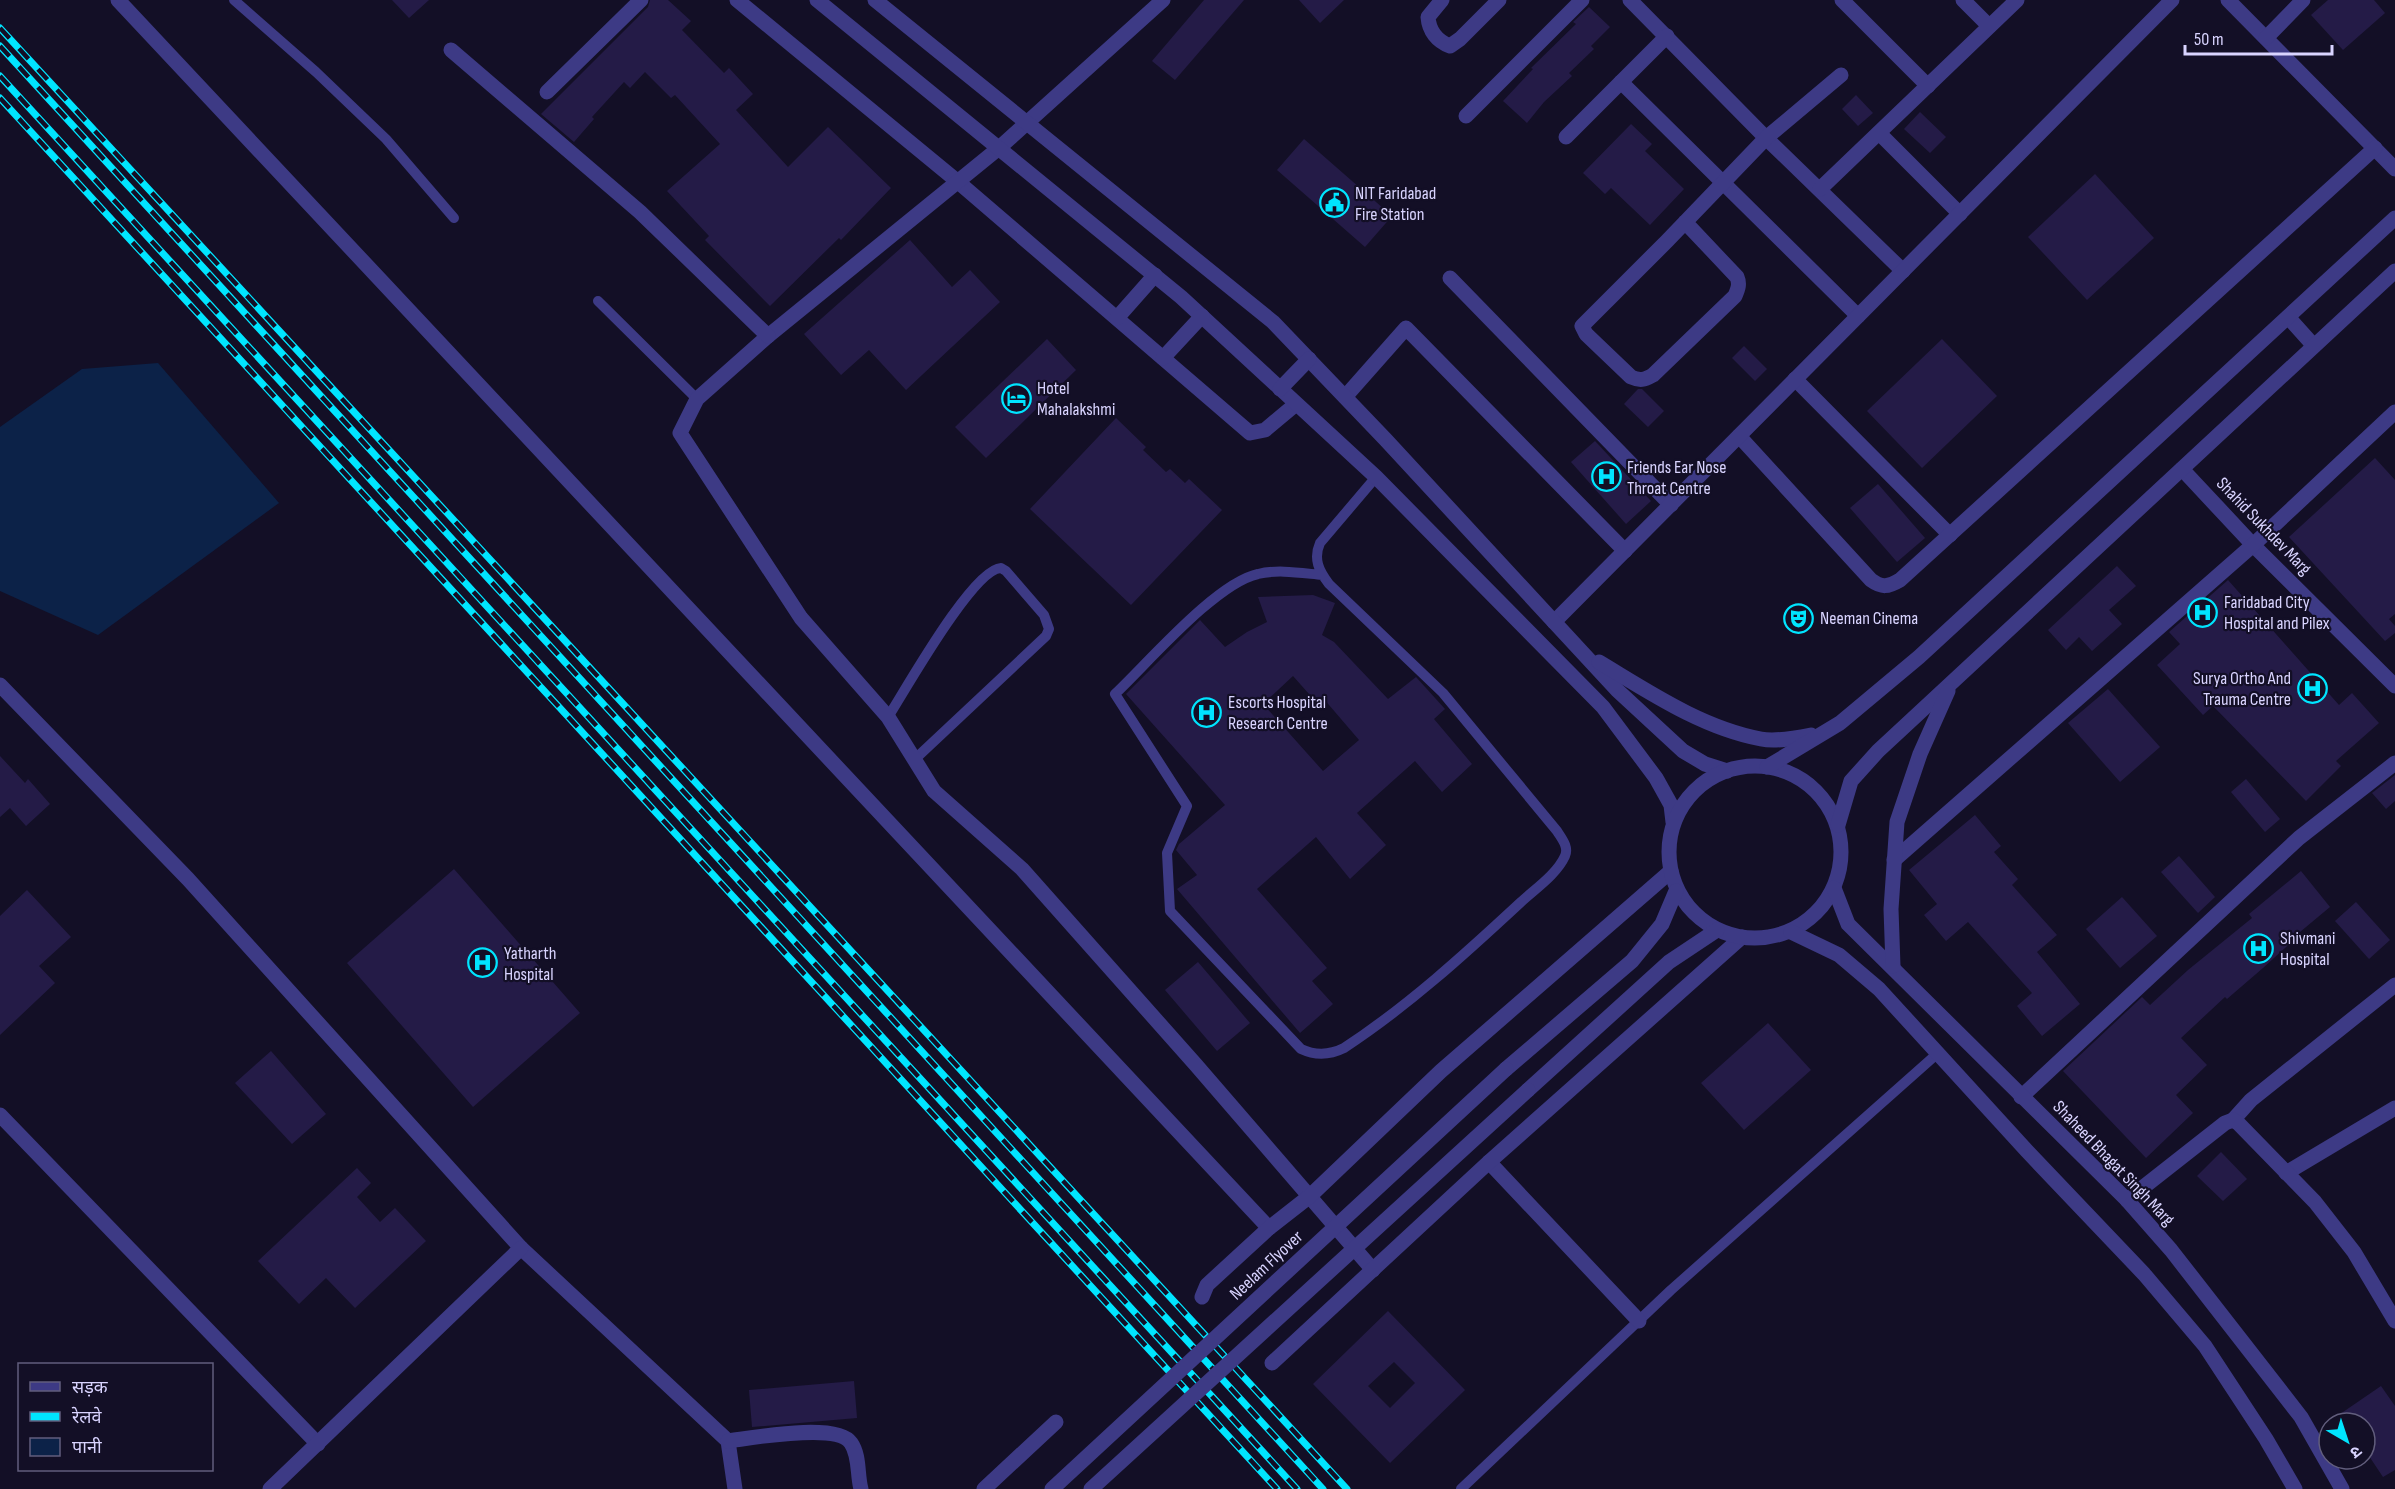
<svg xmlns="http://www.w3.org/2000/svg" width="2395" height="1489" viewBox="0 0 2395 1489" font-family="'Sofia Sans Condensed','Noto Sans Devanagari',sans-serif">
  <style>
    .water { fill: #0c2248 }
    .building { fill: #241b47; fill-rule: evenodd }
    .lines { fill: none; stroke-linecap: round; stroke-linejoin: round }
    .service { stroke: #3d3a85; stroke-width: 10 }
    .minor { stroke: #3d3a85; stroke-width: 15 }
    .tertiary { stroke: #3d3a85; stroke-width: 15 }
    .rail-casing { stroke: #00e5ff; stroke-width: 7 }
    .rail { stroke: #130f26; stroke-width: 4.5; stroke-dasharray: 14; stroke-linecap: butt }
    .tertiary-bridge { stroke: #3d3a85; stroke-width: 15 }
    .labels { text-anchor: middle; stroke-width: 4.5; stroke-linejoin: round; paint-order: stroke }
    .poi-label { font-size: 18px; fill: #d9d4ff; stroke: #130f26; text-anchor: start }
    .street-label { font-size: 18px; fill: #d9d4ff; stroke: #130f26 }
  </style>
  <rect width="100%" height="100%" fill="#130f26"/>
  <polygon class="water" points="158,363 279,503 98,635 0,591 0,427 82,369"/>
  <g class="building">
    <polygon points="392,0 429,0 409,18"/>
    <polygon points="650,0 668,0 691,21 682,30 724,73 729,68 753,94 736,110 788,167 828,127 891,188 841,240 839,238 770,306 705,240 709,236 667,191 720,144 675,95 671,98 645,72 630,88 624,82 592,117 594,119 574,142 541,114 648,7"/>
    <polygon points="1204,0 1244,0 1175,80 1152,61"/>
    <polygon points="1299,0 1344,0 1320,23"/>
    <polygon points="2328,0 2374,0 2385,13 2343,50 2311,15"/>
    <polygon points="1589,7 1610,27 1591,46 1594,49 1569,73 1572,76 1544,102 1527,123 1503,101 1533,69 1531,68 1576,24 1573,22"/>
    <polygon points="1856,95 1873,113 1858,126 1842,109"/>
    <polygon points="1920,112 1946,137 1930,153 1904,129"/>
    <polygon points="1631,124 1652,144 1645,151 1684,189 1650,225 1611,188 1605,194 1583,173"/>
    <polygon points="1304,139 1392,216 1365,247 1277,170"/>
    <polygon points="2095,174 2154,238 2087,300 2028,237"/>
    <polygon points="910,240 952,287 970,270 1000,302 906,390 869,350 841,375 804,334"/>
    <polygon points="1047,339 1076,370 986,458 955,427"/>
    <polygon points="1942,339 1997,396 1922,468 1867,411"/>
    <polygon points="1744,346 1767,369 1755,381 1732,358"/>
    <polygon points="1638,389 1642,389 1664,411 1648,427 1624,404"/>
    <polygon points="1116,418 1146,447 1143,450 1166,472 1170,469 1185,483 1189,479 1222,510 1131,605 1030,509"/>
    <polygon points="1595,441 1651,501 1626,524 1571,462"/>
    <polygon points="2375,458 2395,480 2395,614 2389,619 2395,626 2395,633 2385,641 2289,537"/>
    <polygon points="1878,484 1925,538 1897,562 1850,508"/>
    <polygon points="2117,566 2136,586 2109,610 2122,624 2092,651 2079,637 2066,650 2048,630"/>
    <polygon points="2228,580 2339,705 2352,693 2379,723 2336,761 2341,766 2306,801 2213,706 2203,715 2157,665 2180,644 2169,632"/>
    <path d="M 1313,595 L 1335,603 L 1322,635 L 1334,642 L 1388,699 L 1416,677 L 1445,709 L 1434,719 L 1472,764 L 1442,792 L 1415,761 L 1357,813 L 1386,845 L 1350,879 L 1316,837 L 1257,889 L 1327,968 L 1312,981 L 1333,1004 L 1300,1033 L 1177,889 L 1197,875 L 1176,850 L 1179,844 L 1225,805 L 1126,694 L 1200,620 L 1225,647 L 1247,632 L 1267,622 L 1258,597 ZM 1293,676 L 1317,703 L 1323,698 L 1359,740 L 1323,771 L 1263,704 Z"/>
    <polygon points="2108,689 2160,747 2120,782 2068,723"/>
    <polygon points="0,756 25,783 28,779 50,804 26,826 10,808 0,817"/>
    <polygon points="2395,775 2395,801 2386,809 2372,793"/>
    <polygon points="2246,779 2280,819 2265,832 2231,792"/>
    <polygon points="1975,815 2001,846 1994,852 2018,879 2012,885 2057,935 2037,952 2080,1004 2042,1036 2017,1006 2032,993 1968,922 1946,941 1924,915 1937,904 1909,870"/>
    <polygon points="2179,856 2215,897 2198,913 2161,872"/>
    <polygon points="454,869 580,1013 473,1107 347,963"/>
    <polygon points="2301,871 2330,907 2294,937 2295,939 2263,968 2227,999 2225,997 2181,1038 2207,1065 2176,1095 2193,1113 2146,1158 2063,1071 2142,997 2150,1005 2188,970 2252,918 2249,914"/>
    <polygon points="27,890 71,937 39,966 55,983 0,1035 0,916"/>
    <polygon points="2122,897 2157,936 2120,968 2086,929"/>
    <polygon points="2356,902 2390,940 2369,959 2335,921"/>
    <polygon points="1198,962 1250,1023 1217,1051 1165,990"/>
    <polygon points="1768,1023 1811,1070 1744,1130 1701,1083"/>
    <polygon points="271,1051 326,1114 292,1144 235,1083"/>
    <polygon points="2221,1152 2247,1179 2223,1201 2197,1176"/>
    <polygon points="357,1168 371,1183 357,1197 380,1222 395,1208 426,1241 355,1308 326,1278 299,1304 258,1261"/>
    <path d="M 1388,1311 L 1465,1390 L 1390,1463 L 1313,1384 ZM 1394,1362 L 1415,1383 L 1390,1408 L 1368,1386 Z"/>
    <polygon points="854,1381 857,1418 752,1427 749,1390"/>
    <polygon points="2381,1386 2395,1406 2395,1470 2383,1477 2365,1450 2365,1423 2327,1423"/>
  </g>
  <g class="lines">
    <g class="service">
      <polyline points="234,0 316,72 386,139 454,218"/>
      <polyline points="598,301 697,399"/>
      <path d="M 1322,575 C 1301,573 1278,569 1258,574 C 1216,583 1148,663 1115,694 L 1187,806 L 1167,853 L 1170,911 L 1301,1049 C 1316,1056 1330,1055 1344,1048 C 1408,1006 1465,954 1521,902 C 1535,889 1557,874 1565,856 C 1569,847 1562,839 1557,831 L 1443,693 L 1329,584 C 1319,571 1313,559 1320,543 L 1376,477"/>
      <path d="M 888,717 C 906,689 973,569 1001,568 L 1006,571 L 1044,615 L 1049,629 L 1046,636 L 914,760"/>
      <polyline points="1461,1489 1671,1290 1938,1053"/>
    </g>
    <g class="minor">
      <polyline points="118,0 1269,1228"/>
      <polyline points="737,0 957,181 1250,433 1265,430 1296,404"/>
      <polyline points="1163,0 999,148 768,336 697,399 680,433 801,618 888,717 934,791 1022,869 1196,1065 1373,1270"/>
      <path d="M 1442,0 L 1428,17 C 1429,31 1437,41 1450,46 L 1460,39 L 1499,0"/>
      <polyline points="1630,0 1766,138 1903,271"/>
      <polyline points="1842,0 1928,86"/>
      <polyline points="1963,0 1989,26"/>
      <polyline points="2228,0 2395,169"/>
      <polyline points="2266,38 2303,0"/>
      <polyline points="451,50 640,212 768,336"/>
      <polyline points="1621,82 1858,316"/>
      <polyline points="547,92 641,0"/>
      <polyline points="1466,116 1582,0"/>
      <polyline points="1879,133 1960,214"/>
      <polyline points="1566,137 1667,36"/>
      <polyline points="1820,189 2017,0"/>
      <path d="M 1685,222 L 1737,277 C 1740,284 1738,289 1735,296 L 1653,375 C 1644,380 1640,381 1631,377 L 1586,334 L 1582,326 L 1667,241 L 1766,138 L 1841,75"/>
      <polyline points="1450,278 1671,505"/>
      <polyline points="1795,379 1950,535"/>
      <polyline points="1345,397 1406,328 1625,551"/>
      <path d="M 1739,436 L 1871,580 C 1882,588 1888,587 1900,580 L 2375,148"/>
      <polyline points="2182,469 2253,545 2395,686"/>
      <polyline points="1554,622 2172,0"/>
      <polyline points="0,685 188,879 521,1248 728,1441 735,1489"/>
      <polyline points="1894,860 2253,545 2395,412"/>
      <polyline points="2021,1097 2299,838 2395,763"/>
      <polyline points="0,1115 318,1444"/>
      <polyline points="2233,1120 2251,1100 2395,985"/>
      <polyline points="1489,1162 1639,1321"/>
      <polyline points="2286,1173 2395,1108"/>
      <polyline points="2127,1200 2225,1123 2233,1120 2238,1123 2315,1202 2354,1252 2395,1321"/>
      <polyline points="1202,1297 1207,1285 1269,1228 1310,1196 1441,1071 1671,871"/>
      <polyline points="1272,1363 1489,1162 1742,937"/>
      <path d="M 728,1441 C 752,1438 837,1422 851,1443 C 860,1456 857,1475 861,1489"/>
      <polyline points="270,1489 521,1248"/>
      <polyline points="984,1489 1056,1422"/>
    </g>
    <g class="tertiary">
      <polyline points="817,0 1181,297 1376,477 1603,707 1656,778 1671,805 1673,822"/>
      <polyline points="875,0 1273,322 1386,440 1617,690 1683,751 1705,764 1727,771"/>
      <polyline points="2288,317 2314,346"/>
      <polyline points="1117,318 1155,275"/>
      <polyline points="1163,358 1202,316"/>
      <polyline points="1280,389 1309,359"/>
      <path d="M 1599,662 C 1649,692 1702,728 1761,739 C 1776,742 1796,738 1811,735"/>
      <circle cx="1755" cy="852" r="86"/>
      <polyline points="1767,767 1840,723 1919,657 2395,218"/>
      <polyline points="1838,825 1851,781 1878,751 2395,271"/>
      <polyline points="1834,888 1848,924 2127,1200 2171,1250 2301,1417 2342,1489"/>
      <polyline points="1791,932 1839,955 1879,989 2027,1151 2144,1274 2205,1346 2266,1439 2295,1489"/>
      <polyline points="1893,966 1891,909 1897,822 1920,754 1948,691"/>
      <polyline points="1506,1069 1632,961 1662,924 1676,891"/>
      <polyline points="1528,1090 1669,962 1717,930"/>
    </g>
    <defs>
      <g id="rail">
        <polyline points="0,28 1347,1489"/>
        <polyline points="0,46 1323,1489"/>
        <polyline points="0,76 1297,1489"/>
        <polyline points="0,98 1277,1489"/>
      </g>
    </defs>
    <use href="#rail" class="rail-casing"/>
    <use href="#rail" class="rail"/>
    <g class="tertiary-bridge">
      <polyline points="1052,1489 1506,1069"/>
      <polyline points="1091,1489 1528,1090"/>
    </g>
  </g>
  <defs>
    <symbol id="civic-ring" viewBox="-11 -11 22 22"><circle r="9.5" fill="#130f26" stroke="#00e5ff" stroke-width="1.5"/><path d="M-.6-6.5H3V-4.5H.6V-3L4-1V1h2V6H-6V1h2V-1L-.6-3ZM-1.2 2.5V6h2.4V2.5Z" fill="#00e5ff"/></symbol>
    <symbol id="hotel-ring" viewBox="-11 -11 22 22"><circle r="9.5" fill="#130f26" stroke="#00e5ff" stroke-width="1.5"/><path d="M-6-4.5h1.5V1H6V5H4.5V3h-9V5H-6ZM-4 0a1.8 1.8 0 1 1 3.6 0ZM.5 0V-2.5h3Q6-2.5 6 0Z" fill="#00e5ff"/></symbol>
    <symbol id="hospital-ring" viewBox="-11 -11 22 22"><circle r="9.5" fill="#130f26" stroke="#00e5ff" stroke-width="1.5"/><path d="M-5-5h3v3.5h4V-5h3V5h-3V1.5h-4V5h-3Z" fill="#00e5ff"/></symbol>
    <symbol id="theatre-ring" viewBox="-11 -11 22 22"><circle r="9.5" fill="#130f26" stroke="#00e5ff" stroke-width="1.5"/><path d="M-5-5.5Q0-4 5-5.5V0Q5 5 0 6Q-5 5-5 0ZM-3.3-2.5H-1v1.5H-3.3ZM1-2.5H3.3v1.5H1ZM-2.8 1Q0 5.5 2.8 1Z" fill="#00e5ff"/></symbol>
  </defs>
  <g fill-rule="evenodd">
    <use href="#civic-ring" x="1318" y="186" width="33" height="33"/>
    <use href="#hotel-ring" x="1000" y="382" width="33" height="33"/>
    <use href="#hospital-ring" x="1590" y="460" width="33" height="33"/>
    <use href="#hospital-ring" x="2186" y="596" width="33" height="33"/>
    <use href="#theatre-ring" x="1782" y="602" width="33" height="33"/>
    <use href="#hospital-ring" x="2296" y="672" width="33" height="33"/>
    <use href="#hospital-ring" x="1190" y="696" width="33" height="33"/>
    <use href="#hospital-ring" x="2242" y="932" width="33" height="33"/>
    <use href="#hospital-ring" x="466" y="946" width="33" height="33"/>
  </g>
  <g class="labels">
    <g class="poi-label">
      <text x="1355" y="199">NIT Faridabad<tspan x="1355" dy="21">Fire Station</tspan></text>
      <text x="1037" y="394">Hotel<tspan x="1037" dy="21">Mahalakshmi</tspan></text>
      <text x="1627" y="473">Friends Ear Nose<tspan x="1627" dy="21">Throat Centre</tspan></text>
      <text x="2224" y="608">Faridabad City<tspan x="2224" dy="21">Hospital and Pilex</tspan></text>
      <text x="1820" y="624">Neeman Cinema</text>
      <text x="2291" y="684" text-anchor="end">Surya Ortho And<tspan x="2291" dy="21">Trauma Centre</tspan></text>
      <text x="1228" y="708">Escorts Hospital<tspan x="1228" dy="21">Research Centre</tspan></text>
      <text x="2280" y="944">Shivmani<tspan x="2280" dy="21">Hospital</tspan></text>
      <text x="504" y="959">Yatharth<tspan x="504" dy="21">Hospital</tspan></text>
    </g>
    <g class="street-label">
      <text transform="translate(2264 526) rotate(46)" y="6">Shahid Sukhdev Marg</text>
      <text transform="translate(2114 1163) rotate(46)" y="6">Shaheed Bhagat Singh Marg</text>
      <text transform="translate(1266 1265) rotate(-43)" y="6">Neelam Flyover</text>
    </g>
  </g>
  <rect x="18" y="1363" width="195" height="108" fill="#130f26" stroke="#625e7d" stroke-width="1.5"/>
  <rect x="30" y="1382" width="30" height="9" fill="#3d3a85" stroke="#625e7d" stroke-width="1.5"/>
  <text x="72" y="1393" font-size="18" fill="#d9d4ff">सड़क</text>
  <rect x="30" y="1412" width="30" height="9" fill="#00e5ff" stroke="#625e7d" stroke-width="1.5"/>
  <text x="72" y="1423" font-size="18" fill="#d9d4ff">रेलवे</text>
  <rect x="30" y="1438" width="30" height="18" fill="#0c2248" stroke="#625e7d" stroke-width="1.5"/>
  <text x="72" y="1453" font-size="18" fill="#d9d4ff">पानी</text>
  <g transform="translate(2347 1441) rotate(141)"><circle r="28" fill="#130f26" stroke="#625e7d" stroke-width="1.5"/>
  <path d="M0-4.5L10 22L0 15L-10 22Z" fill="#00e5ff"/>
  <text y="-9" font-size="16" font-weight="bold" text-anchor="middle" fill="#d9d4ff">उ</text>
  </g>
  <path d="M2185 45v9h147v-9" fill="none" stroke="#d9d4ff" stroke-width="3"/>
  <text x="2194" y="45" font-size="18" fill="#d9d4ff" stroke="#130f26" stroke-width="4.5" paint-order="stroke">50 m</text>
</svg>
